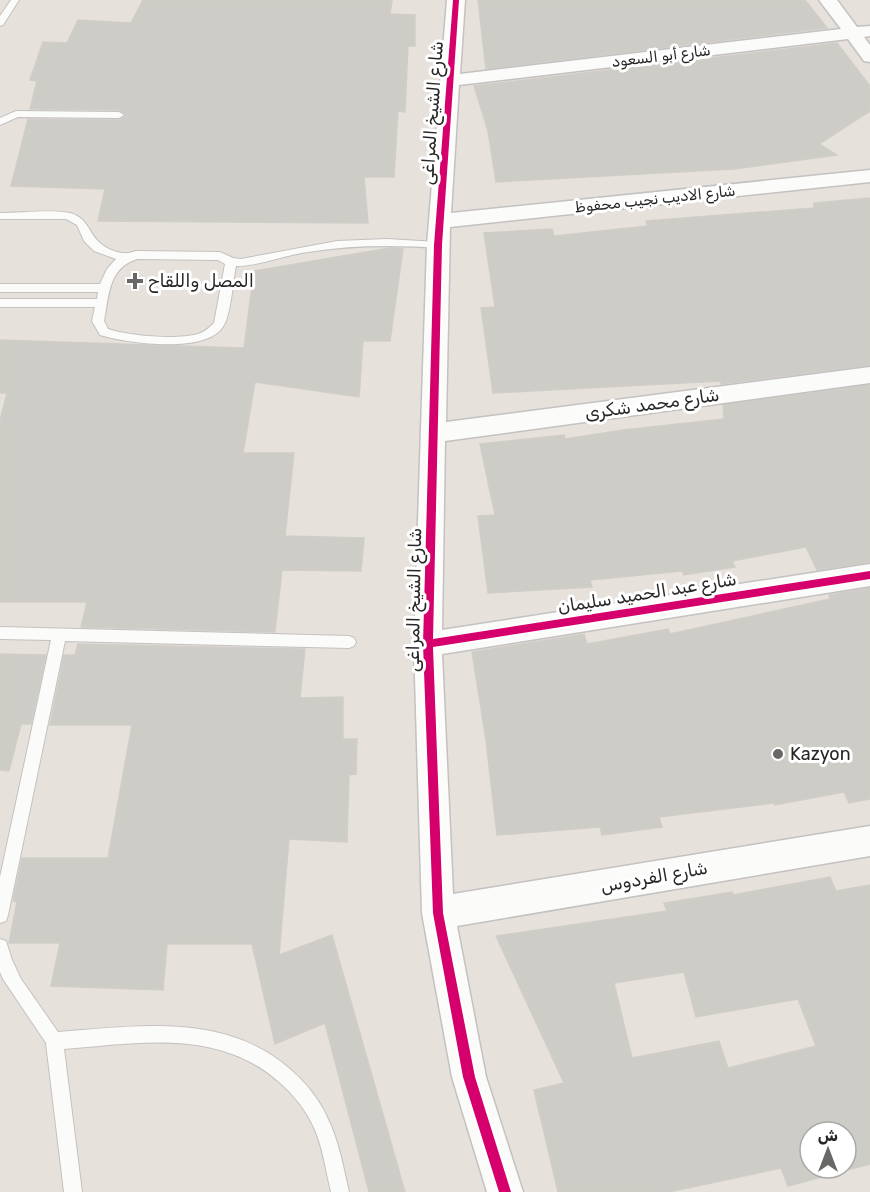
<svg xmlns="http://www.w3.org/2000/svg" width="870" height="1192" viewBox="0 0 870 1192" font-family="Rubik,'Noto Sans Arabic',sans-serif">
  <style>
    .building { fill: #ceccc7; stroke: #d1cdc8; stroke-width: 1.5; fill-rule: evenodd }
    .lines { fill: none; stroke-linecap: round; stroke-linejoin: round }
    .lane-casing { stroke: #c3c1c1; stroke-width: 2 }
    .street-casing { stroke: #c3c1c1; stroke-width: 3 }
    .lane { fill: #fbfbfa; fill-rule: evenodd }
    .street { fill: #fbfbfa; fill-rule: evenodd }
    .cycleway-casing { stroke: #fff; stroke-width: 4 }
    .cycleway { fill: #d6006c; fill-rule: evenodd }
    .poi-dot { fill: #6a6866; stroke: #fff; stroke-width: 2 }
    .labels { text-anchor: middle; stroke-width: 6; stroke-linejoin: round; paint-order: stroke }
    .far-street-label { font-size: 15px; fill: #272727; stroke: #fff }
    .street-label { font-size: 18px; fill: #272727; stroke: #fff }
    .poi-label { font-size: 18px; fill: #272727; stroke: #fff; text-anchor: start }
  </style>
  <rect width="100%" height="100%" fill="#e6e2db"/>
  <g class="building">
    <polygon points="143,0 392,0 390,14 415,15 415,46 408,46 405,112 398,111 394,177 364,177 368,223 98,221 105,189 11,186 28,119 119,120 126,116 119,110 30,109 37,81 30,80 43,42 67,43 78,20 131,23"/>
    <polygon points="478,0 805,0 827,28 486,69"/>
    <polygon points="837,43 870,86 870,111 819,144 837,155 734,169 496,182 488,131 474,86"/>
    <polygon points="870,198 870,365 721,384 721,381 493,393 481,308 495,307 484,233 552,229 554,236 648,226 646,221 814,208 814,203"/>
    <polygon points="390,248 403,249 390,341 363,341 359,397 255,382 243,453 294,453 285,536 364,538 361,571 282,570 275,632 81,627 87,602 0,602 0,421 7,393 0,393 0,340 244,348 254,271"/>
    <polygon points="870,385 870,562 817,570 806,547 732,561 735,567 684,575 682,571 590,580 592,587 488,593 478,516 495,515 480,444 564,435 565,439 623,430 724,419 723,405"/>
    <polygon points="870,588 870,799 849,803 844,792 775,805 774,803 659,817 662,827 602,835 600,827 497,835 486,740 472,652 584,634 587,644 668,629 670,634 830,599 829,595"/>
    <polygon points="78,644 305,649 300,698 343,697 343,739 357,739 356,774 349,775 347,842 289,839 279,955 332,935 405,1192 369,1192 325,1023 275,1044 252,944 167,944 163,990 51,986 60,943 9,943 17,902 13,901 22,858 108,858 132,725 50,725 64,655 75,655"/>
    <polygon points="0,654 46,655 31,724 21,724 9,771 0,770"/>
    <path d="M 830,877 L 836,891 L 870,885 L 870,1164 L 788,1186 L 781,1168 L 669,1192 L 558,1192 L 534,1090 L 564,1083 L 496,936 L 667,911 L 664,903 L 732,892 L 733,895 ZM 684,972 L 696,1017 L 798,999 L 816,1046 L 728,1068 L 719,1041 L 632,1058 L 614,983 ZM 810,1132 L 846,1132 L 846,1168 L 810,1168 Z"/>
  </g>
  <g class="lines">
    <defs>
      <g id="lane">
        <polygon points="11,0 19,0 3,25 0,26 0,16"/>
        <polygon points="16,111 119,112 124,115 119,118 18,117 0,125 0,118"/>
        <path d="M 0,213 C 18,213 54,209 70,213 C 93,219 86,241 114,251 C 123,254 127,254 136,251 L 220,252 L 233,258 L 241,259 L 337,241 L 387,239 L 438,242 L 443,245 L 438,248 C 395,245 352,245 308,252 C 284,255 261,266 236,266 C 233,280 231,314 224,325 C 208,355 127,343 100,335 L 92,321 L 95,307 L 0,307 L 0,299 L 97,299 L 98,292 L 0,292 L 0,284 L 100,284 L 107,269 L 116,259 L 94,251 L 84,241 L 77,225 L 66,219 L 0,219 ZM 137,259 L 218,260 L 225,264 L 214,323 C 209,328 204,332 198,334 C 176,340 130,336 108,329 L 104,321 C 109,296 108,268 137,259 Z"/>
        <polygon points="0,627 349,636 354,638 356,642 354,646 349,648 65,641 8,915 6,921 0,923 0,877 51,640 0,639"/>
        <path d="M 0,939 L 6,941 L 12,960 L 21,979 L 58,1032 C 139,1026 226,1012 291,1070 C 306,1083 319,1099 327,1117 C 339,1141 343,1166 349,1192 L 331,1192 C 326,1171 323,1149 315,1130 C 307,1111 294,1095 279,1082 C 218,1028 138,1043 64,1049 L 82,1192 L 64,1192 L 46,1043 L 3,979 L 0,972 Z"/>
      </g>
      <polygon id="street" points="447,0 465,0 460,74 841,29 819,0 837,0 857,27 870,26 870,36 864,37 870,45 870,62 864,61 848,39 459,85 451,213 870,170 870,182 450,227 446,422 870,367 870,383 445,441 442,630 870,564 870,586 442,654 453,894 870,826 870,856 457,926 486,1077 523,1192 487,1192 452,1077 422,913 414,644 427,245"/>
    </defs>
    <use href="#lane" class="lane-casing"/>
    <use href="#street" class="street-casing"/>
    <use href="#lane" class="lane"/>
    <use href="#street" class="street"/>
    <defs>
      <polygon id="cycleway" points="453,0 459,0 442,245 433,639 870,571 870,579 433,647 443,913 475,1077 511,1192 499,1192 463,1077 433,913 423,644 434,245"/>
    </defs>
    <use href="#cycleway" class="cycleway-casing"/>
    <use href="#cycleway" class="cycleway"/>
  </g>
  <g class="poi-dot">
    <path d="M132 272h6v6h6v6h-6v6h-6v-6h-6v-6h6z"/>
    <circle cx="778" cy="754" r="6"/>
  </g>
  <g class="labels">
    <g class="far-street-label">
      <text transform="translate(661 56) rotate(-7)" y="5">شارع أبو السعود</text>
      <text transform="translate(655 199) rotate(-6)" y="5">شارع الاديب نجيب محفوظ</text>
    </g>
    <g class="street-label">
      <text transform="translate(432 113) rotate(-86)" y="6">شارع الشيخ المراغى</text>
      <text transform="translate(652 404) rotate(-8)" y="6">شارع محمد شكرى</text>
      <text transform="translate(647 593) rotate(-9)" y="6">شارع عبد الحميد سليمان</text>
      <text transform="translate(414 600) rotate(-89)" y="6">شارع الشيخ المراغى</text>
      <text transform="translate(654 877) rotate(-10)" y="6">شارع الفردوس</text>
    </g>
    <g class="poi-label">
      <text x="148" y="287">المصل واللقاح</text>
      <text x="790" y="760">Kazyon</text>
    </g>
  </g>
  <g transform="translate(828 1150)"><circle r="28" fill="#ffffff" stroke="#a9a9a9" stroke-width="1.5"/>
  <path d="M0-4.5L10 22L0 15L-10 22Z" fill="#6a6866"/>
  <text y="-9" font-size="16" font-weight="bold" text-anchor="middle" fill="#272727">ش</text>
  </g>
</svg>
